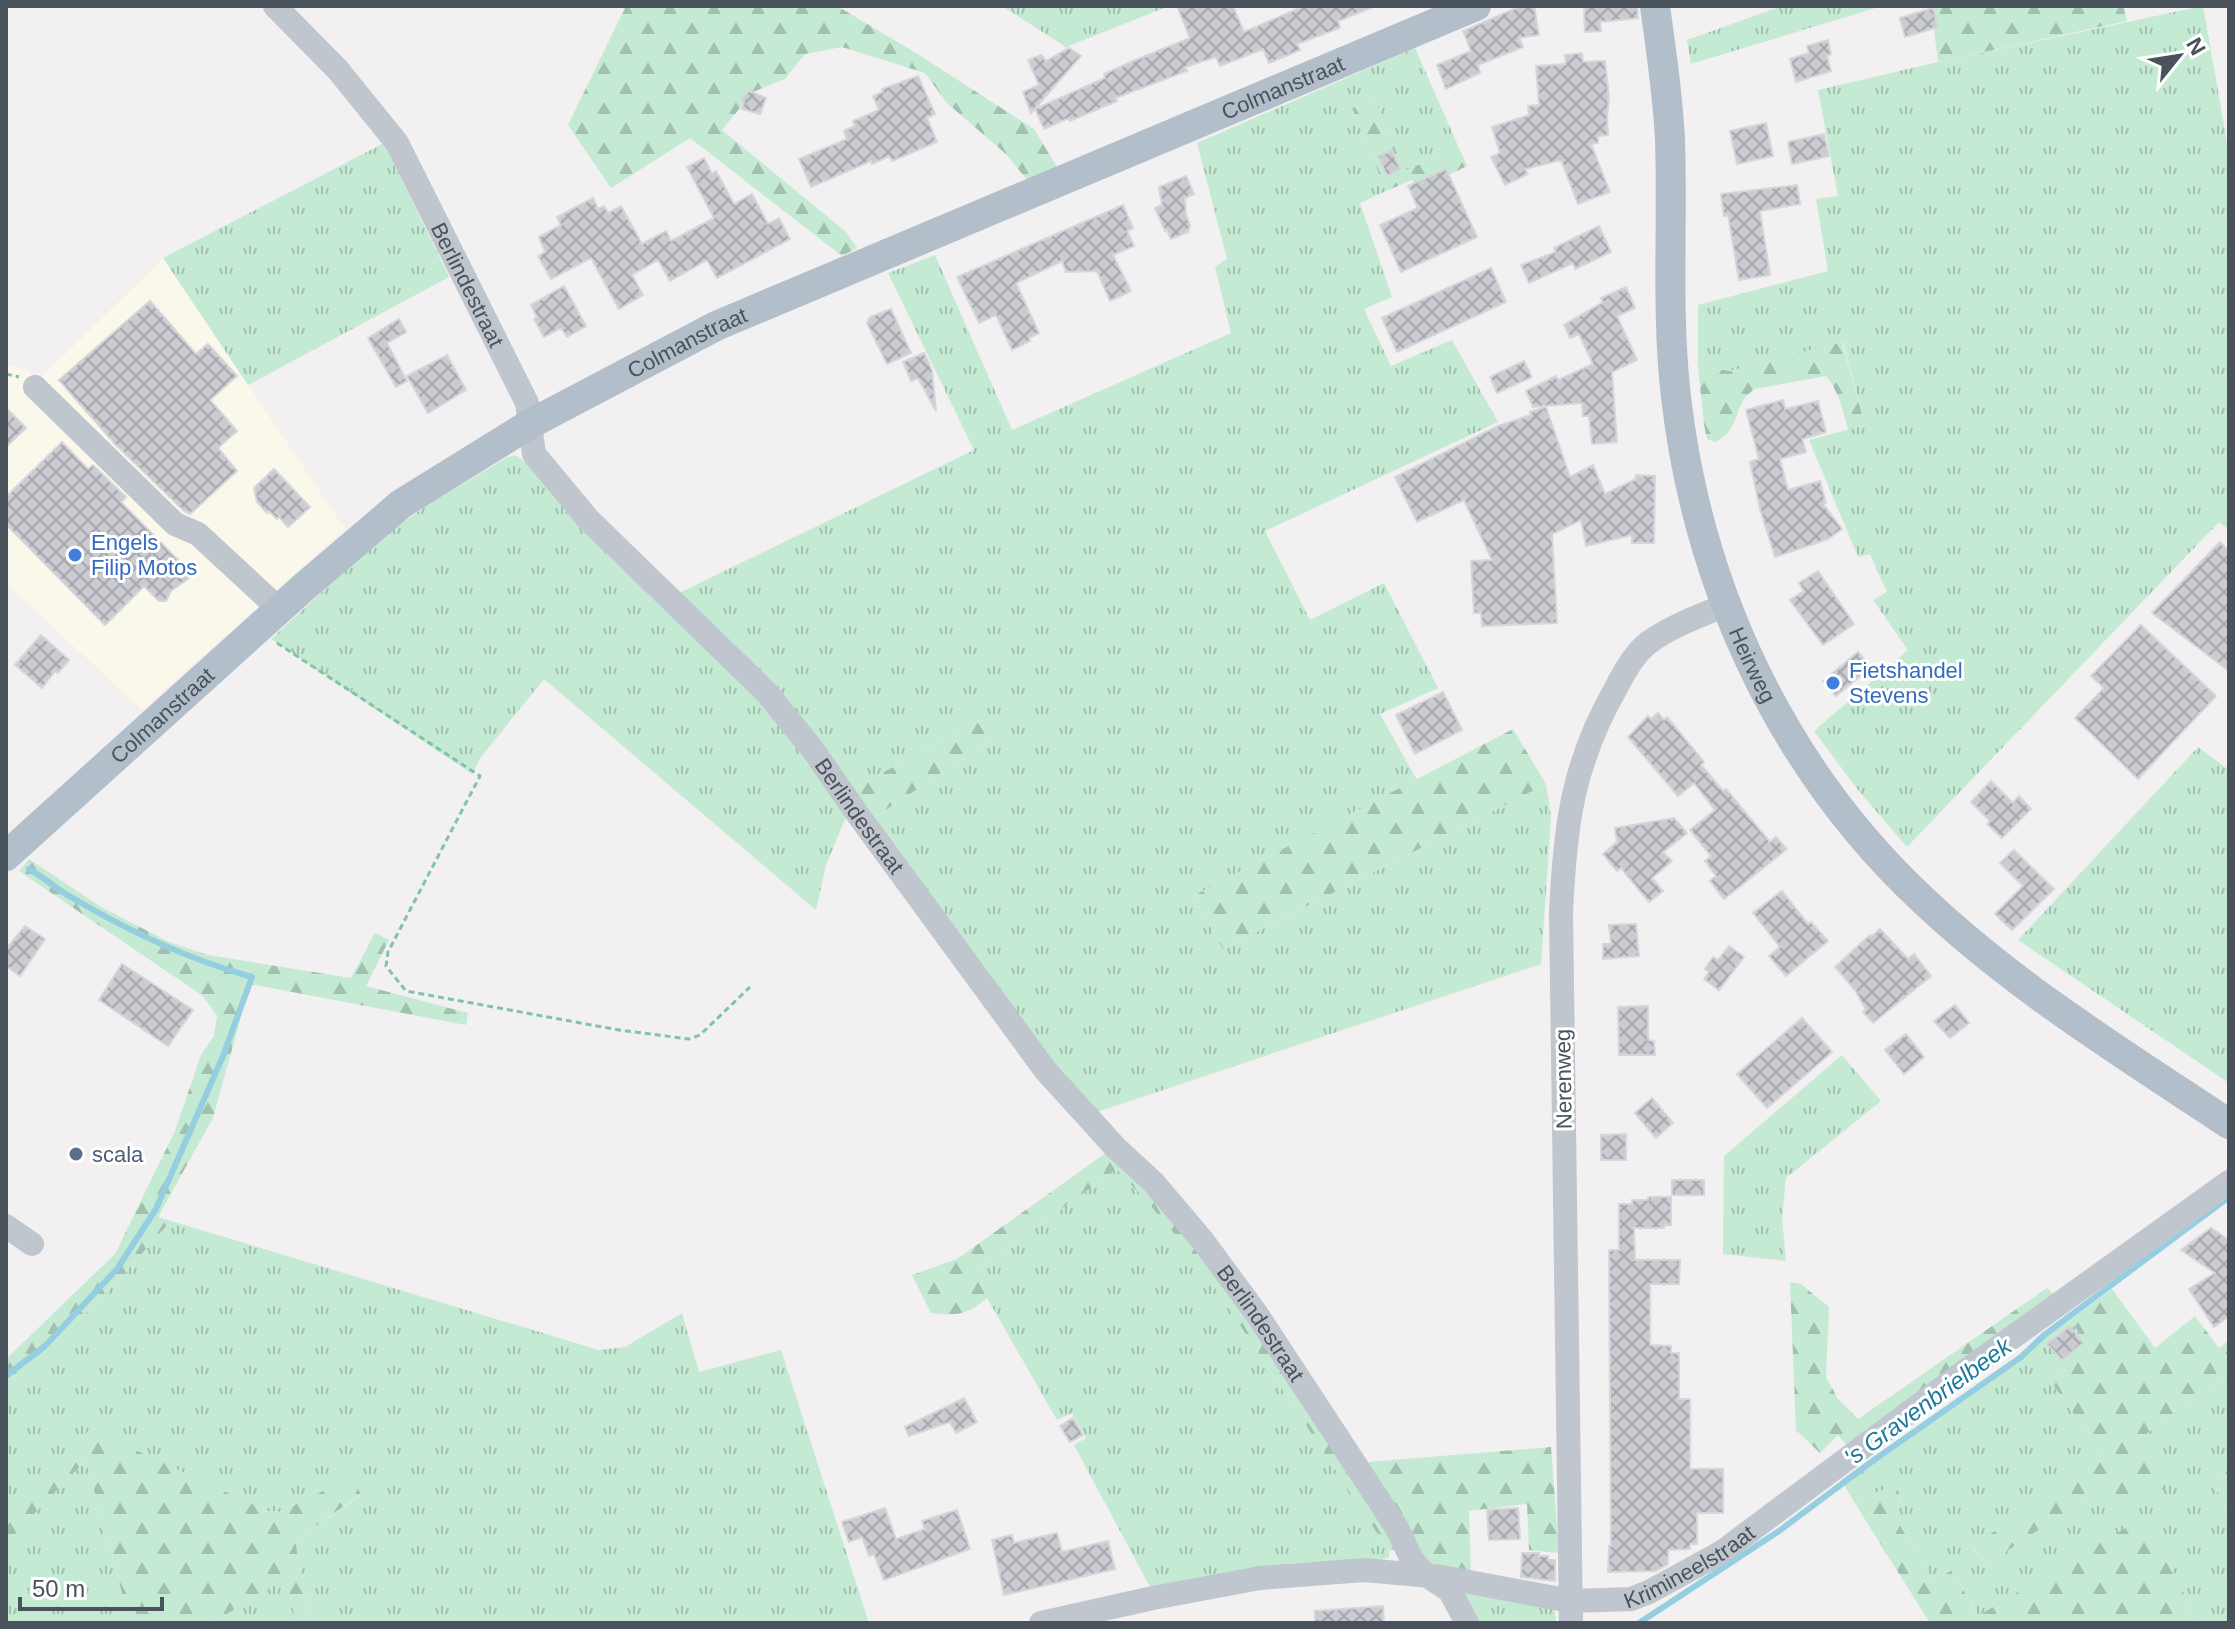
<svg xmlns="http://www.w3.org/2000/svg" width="2235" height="1629" viewBox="0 0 2235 1629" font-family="Arial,sans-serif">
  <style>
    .commercial { fill: #faf7eb }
    .grass { fill: url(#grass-tufts) }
    .forest { fill: url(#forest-firs) }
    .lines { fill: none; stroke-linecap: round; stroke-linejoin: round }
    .stream { stroke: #96cee1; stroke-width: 6 }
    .building { fill: url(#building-cross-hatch); stroke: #d4d6da; stroke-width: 2 }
    .path { stroke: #80c4a6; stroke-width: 3; stroke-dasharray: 6 4; stroke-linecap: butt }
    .minor { stroke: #c0c6cd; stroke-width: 24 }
    .major { stroke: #b3becb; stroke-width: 30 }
    .shop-dot { fill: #3f7fe0; stroke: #fff; stroke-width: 3 }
    .service-dot { fill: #5c6f8a; stroke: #fff; stroke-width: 3 }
    .labels { text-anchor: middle; stroke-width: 6; stroke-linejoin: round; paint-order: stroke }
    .street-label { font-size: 22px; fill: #4a525b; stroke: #fff }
    .shop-label { font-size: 22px; fill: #366cbe; stroke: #fff; text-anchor: start }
    .service-label { font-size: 22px; fill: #4e5e75; stroke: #fff; text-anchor: start }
    .water-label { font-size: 24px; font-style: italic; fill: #1e799a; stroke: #fff }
  </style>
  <defs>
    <pattern id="grass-tufts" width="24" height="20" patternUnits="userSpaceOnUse" patternTransform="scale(2)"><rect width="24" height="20" fill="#c4ead4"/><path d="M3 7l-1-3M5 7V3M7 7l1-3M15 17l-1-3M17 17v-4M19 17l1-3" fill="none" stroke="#a1c0af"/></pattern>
    <pattern id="forest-firs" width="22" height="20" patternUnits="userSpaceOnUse" patternTransform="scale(2)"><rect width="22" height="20" fill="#c4ead4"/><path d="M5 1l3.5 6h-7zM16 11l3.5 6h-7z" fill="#a1c0af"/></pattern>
    <pattern id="building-cross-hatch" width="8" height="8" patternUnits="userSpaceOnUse" patternTransform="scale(2)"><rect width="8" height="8" fill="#cbccd1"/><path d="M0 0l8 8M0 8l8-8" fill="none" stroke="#a7a8ad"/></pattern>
  </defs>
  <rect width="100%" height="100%" fill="#f2f0f0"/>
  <polygon class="commercial" points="163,258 345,529 142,710 6,583 6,365 27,370 38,381"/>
  <g class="grass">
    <polygon points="1002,6 1169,6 1066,47"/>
    <polygon points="1782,6 1882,6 1691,64 1687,40"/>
    <polygon points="2203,6 2229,153 2229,530 2219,522 1907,847 1858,790 1814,731 1908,650 1873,600 1887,592 1870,554 1858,557 1809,440 1865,425 1843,342 1730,371 1698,366 1698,305 1828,271 1816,199 1838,196 1818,90 1938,62"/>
    <polygon points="1415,48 1459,148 1404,171 1375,100 1352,108 1386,191 1360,203 1392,297 1364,309 1391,366 1452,340 1498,422 1265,531 1310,620 1384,583 1438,688 1380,714 1417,780 1193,896 1223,949 1546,784 1551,816 1541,964 1097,1112 1060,1072 872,819 990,741 977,721 851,790 677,594 974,450 888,273 935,255 1012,430 1231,333 1215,267 1227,259 1197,143"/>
    <polygon points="384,143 449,277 248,385 163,258"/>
    <polygon points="515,455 525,462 774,717 846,817 826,865 816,910 544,679 481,757 472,774 271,639 382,537 426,506 506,458"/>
    <polygon points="2198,747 2229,770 2229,1083 2018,940"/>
    <polygon points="1842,1055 1881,1101 1786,1178 1782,1218 1786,1261 1723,1254 1724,1156"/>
    <path d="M 1117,1169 C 1171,1216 1212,1283 1251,1342 C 1297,1412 1343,1481 1389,1551 L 1389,1557 L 1385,1559 L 1293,1563 L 1150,1587 L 1074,1445 L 1086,1438 L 1072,1413 L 1057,1420 L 987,1298 L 978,1269 Z"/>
    <polygon points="171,1221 599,1350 625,1347 682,1313 699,1372 781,1350 869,1623 311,1623 295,1541 361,1495 281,1512 267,1511 90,1430 6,1516 6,1388 103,1297"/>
    <polygon points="2070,1320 2093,1353 2050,1380 2103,1455 1972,1548 1986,1565 2103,1487 2165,1487 2134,1443 2229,1374 2229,1470 2212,1480 2225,1505 2229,1503 2229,1623 2193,1623 2186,1598 2127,1528 1979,1617 1952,1570 1934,1581 1896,1519 1901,1498 1879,1491 1856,1505 1841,1480"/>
    <polygon points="86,1460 130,1623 6,1623 6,1543"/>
    <polygon points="286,1577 296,1623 212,1623"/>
    <polygon points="1451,1587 1554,1605 1556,1623 1474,1623"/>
  </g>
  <g class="forest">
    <polygon points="626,6 837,6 916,53 1034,129 1057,167 1027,180 1006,154 947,103 925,73 842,47 805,54 785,79 753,92 722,130 846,232 857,248 842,256 690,138 611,188 568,125"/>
    <polygon points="1931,6 2123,6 2127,21 1938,62"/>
    <polygon points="1375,100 1404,171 1459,148 1467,166 1418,190 1412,180 1386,191 1352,108"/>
    <path d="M 1842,342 L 1865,425 L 1848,430 C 1843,411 1839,391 1826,376 L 1755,389 C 1732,403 1742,430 1715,442 L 1707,439 L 1704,425 L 1698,366 L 1730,371 Z"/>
    <polygon points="977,721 990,741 872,819 851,790"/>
    <polygon points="1513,729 1546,784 1223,949 1193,896"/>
    <polygon points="29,859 101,907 169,942 208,955 351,978 375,933 389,940 366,986 468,1013 466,1025 250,984 213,1118 158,1217 171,1221 103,1297 6,1388 6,1359 115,1254 175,1131 201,1055 214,1036 217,1016 203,996 19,871"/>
    <path d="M 1107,1152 L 1139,1180 L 1201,1250 L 1399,1547 L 1389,1551 L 1212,1283 L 1167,1224 L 1117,1169 L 978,1269 L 987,1298 C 967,1315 957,1316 931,1313 L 912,1275 L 957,1259 Z"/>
    <polygon points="1790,1282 1801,1284 1829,1307 1826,1377 1838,1399 1858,1419 2047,1288 2055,1296 1848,1447 1838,1435 1820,1453 1796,1430"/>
    <polygon points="2112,1289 2155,1348 2195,1316 2219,1348 2229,1340 2229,1374 2134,1443 2166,1487 2123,1517 2103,1487 1986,1565 1972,1547 2103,1455 2050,1380 2093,1353 2070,1320"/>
    <polygon points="90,1429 267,1511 281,1512 351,1477 361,1494 295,1541 311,1623 296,1623 286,1578 212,1623 130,1623 86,1460 6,1543 6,1516"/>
    <polygon points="1551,1447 1559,1553 1529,1550 1527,1504 1469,1511 1471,1572 1428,1569 1368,1462"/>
    <polygon points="2229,1470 2229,1503 2224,1505 2212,1480"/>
    <polygon points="1895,1485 1901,1497 1896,1519 1934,1581 1952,1570 1978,1616 2127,1527 2168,1560 2186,1598 2193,1623 1930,1623 1856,1505 1879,1491"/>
  </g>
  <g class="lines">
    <g class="stream">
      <path d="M 6,1376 L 45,1346 L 117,1269 L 156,1209 L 223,1056 L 252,977 C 187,959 128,931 71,897 C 56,889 44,877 29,869"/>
      <polyline points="1639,1623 1779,1531 1874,1460 2021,1357 2043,1336 2229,1197"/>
    </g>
  </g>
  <g class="building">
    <polygon points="1177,6 1233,6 1244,32 1304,6 1373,7 1338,21 1340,28 1297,44 1300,50 1269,63 1263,49 1220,66 1216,57 1185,67 1187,71 1115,98 1117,101 1070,121 1069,118 1044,129 1035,109 1105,78 1104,74 1133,61 1190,38"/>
    <polygon points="1521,6 1534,6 1539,35 1519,38 1523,47 1478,65 1480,73 1446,89 1437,65 1471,51 1463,31"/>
    <polygon points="1584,6 1637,6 1638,18 1600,22 1601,31 1585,32"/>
    <polygon points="1933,8 1938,27 1905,37 1900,18"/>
    <polygon points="1828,40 1831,54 1827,56 1831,71 1796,82 1790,59 1809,53 1807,46"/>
    <polygon points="1069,48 1081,56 1031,113 1023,92 1039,85 1028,60 1041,55 1046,61"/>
    <polygon points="1582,53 1583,62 1605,61 1609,97 1607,117 1608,135 1598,136 1598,143 1591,144 1610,192 1578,204 1561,160 1525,169 1528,174 1505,185 1491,157 1500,153 1492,127 1529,115 1528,106 1539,105 1536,66 1566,64 1565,55"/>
    <polygon points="918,76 935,114 927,118 937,142 892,161 889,156 872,164 871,161 811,187 799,159 847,139 844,131 855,126 853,121 879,110 873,96 883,92 882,89"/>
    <polygon points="749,91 766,98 760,114 742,109 744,103 742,98"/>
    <polygon points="1766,123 1773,156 1737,164 1730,131"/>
    <polygon points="1824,134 1829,156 1792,164 1788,142"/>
    <polygon points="1392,150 1400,169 1387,176 1378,156"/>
    <polygon points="704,158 712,174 716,171 734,204 752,194 768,224 779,218 790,239 717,278 707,260 670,281 658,260 632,275 643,295 619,309 591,258 551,279 538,256 545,252 539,237 561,225 557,217 593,198 598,209 604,206 608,213 621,206 642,244 666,231 671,241 714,218 687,167"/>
    <polygon points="1446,169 1477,237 1401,272 1380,225 1418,208 1408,186"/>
    <polygon points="1186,176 1194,194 1185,198 1186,215 1190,225 1188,232 1171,239 1167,230 1165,231 1155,208 1162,205 1159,187"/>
    <polygon points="1797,185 1800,204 1760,211 1770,275 1739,280 1728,215 1724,216 1721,194"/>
    <polygon points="1123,205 1133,228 1127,231 1134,246 1113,255 1131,291 1110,301 1097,271 1066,272 1062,261 1016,283 1039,333 1029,338 1030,341 1012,350 996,315 979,323 957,277"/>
    <polygon points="1599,226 1611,252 1575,269 1573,263 1529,283 1521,265 1556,252 1554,248"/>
    <polygon points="1491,268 1506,302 1397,352 1382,318"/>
    <polygon points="564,286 586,326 567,337 561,328 544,337 534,319 537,317 531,305"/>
    <polygon points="1626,287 1635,308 1617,316 1637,360 1612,372 1617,442 1592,444 1589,416 1583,416 1582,403 1533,407 1526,391 1556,376 1558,380 1593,364 1579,334 1570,338 1564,325 1603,302 1601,298"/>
    <polygon points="150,301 196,354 208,344 237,376 210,400 237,431 218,448 237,471 190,514 184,511 115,444 59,380"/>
    <polygon points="891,309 911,353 887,364 867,323 870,317"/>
    <polygon points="399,319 406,332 387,343 407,381 396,387 368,338"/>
    <polygon points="924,353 932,370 936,411 918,378 911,381 903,362"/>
    <polygon points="447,355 466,390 428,413 407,376"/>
    <polygon points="1524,361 1532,377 1497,393 1490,377"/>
    <polygon points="1783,400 1785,409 1818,401 1826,432 1802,439 1806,452 1780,459 1788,490 1820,481 1826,503 1823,504 1842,529 1828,539 1775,557 1760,509 1750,462 1759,459 1746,410"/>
    <polygon points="1546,407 1570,477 1593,465 1605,494 1636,479 1636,475 1655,476 1654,543 1632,543 1632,535 1586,546 1581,520 1552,534 1557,623 1482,626 1481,613 1474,613 1471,561 1492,560 1464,500 1417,522 1395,477 1498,426 1531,415 1530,412"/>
    <polygon points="6,408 26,428 6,447"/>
    <polygon points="62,442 88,469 93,465 126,497 121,502 190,572 189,578 171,591 166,601 159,601 144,586 105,625 6,524 6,497"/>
    <polygon points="274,469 310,507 288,527 279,517 277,519 269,511 267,513 257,502 254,488"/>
    <polygon points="2220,542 2229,551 2229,671 2152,613"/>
    <polygon points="1818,571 1854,624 1823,645 1790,600 1804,591 1799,583"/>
    <polygon points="2141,625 2216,696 2138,779 2075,718 2104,688 2091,676"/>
    <polygon points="41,635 69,660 58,673 55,671 42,688 15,665"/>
    <polygon points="1858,652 1871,667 1836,696 1823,681"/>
    <polygon points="1443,692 1462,730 1415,754 1396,715"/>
    <polygon points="1658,713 1664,720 1667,717 1704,762 1701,765 1723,791 1726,789 1770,842 1776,837 1787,849 1724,899 1710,881 1716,876 1705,861 1711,856 1690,830 1715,810 1694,783 1678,796 1628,737 1648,716 1651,719"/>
    <polygon points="1991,781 2013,803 2019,796 2031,809 2002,838 1987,824 1990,821 1971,802"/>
    <polygon points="1674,818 1687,833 1663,852 1672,861 1652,878 1663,891 1649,902 1621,868 1617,871 1603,854 1617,842 1615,828"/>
    <polygon points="2014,850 2054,889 2012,930 1995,914 2023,886 2000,863"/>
    <polygon points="1782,891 1808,924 1811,922 1828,941 1786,976 1769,956 1780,947 1753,913"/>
    <polygon points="1636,924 1639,956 1603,959 1603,944 1611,944 1609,925"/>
    <polygon points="25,926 45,939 20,976 6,966 6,949"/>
    <polygon points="1880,929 1908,959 1914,954 1931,976 1873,1023 1863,1012 1866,1010 1855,990 1835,967 1870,935 1872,936"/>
    <polygon points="1729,946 1744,957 1719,990 1704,979 1709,972 1705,969 1713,957 1718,960"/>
    <polygon points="122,964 193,1010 168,1046 99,1000"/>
    <polygon points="1955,1005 1969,1023 1950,1038 1934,1021"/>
    <polygon points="1648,1006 1648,1040 1654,1041 1655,1055 1619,1055 1618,1007"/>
    <polygon points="1802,1018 1832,1052 1767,1108 1737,1074"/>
    <polygon points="1906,1034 1924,1057 1904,1074 1885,1050"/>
    <polygon points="1652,1098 1673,1123 1656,1138 1635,1113"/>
    <polygon points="1626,1134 1626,1160 1601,1160 1601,1135"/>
    <rect x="1672" y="1180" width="32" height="15"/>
    <polygon points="1648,1197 1671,1197 1671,1225 1665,1225 1664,1228 1634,1228 1635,1260 1680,1260 1679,1284 1650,1284 1650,1345 1671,1346 1671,1353 1679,1353 1679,1399 1690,1399 1690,1469 1723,1469 1723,1513 1697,1513 1697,1544 1690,1544 1690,1549 1668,1550 1668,1564 1656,1571 1608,1572 1609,1546 1611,1546 1609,1250 1619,1250 1619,1204 1632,1204 1632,1200 1648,1200"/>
    <polygon points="2211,1228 2229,1240 2229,1316 2214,1327 2189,1289 2215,1273 2181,1250"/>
    <polygon points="2070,1326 2083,1343 2062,1360 2047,1344"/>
    <polygon points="964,1398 977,1422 956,1433 950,1422 909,1436 905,1427"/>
    <polygon points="1073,1418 1083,1435 1070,1442 1060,1426"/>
    <polygon points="885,1508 896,1539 925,1529 922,1521 957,1510 970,1549 884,1580 874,1554 869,1556 862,1537 849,1542 842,1522"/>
    <polygon points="1518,1508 1520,1539 1489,1540 1487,1510"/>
    <polygon points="1057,1533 1062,1552 1108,1541 1115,1569 1004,1595 992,1540 1012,1535 1014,1543"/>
    <polygon points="1522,1553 1539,1553 1539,1556 1548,1556 1548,1560 1555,1560 1555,1581 1521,1577"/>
    <polygon points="1383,1606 1384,1623 1315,1623 1315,1611"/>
  </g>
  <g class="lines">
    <g class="path">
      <polyline points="6,374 19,377"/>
      <polyline points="277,643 480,776 388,952 386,966 406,991 619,1030 689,1039 700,1035 750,987"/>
    </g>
    <g class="minor">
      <path id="s1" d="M 275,6 L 338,70 L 397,143 L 527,403 L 534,454 L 588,519 L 767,693 L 813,750 L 856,812 L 1046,1071 L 1116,1148 L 1153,1182 L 1203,1241 L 1256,1313 L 1397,1528 L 1412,1560 L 1426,1575 L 1450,1591 L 1467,1623"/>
      <polyline points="35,387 175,524 198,534 279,609"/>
      <polyline points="6,1226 32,1244"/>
      <path id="s2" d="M 1041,1623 L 1153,1598 L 1260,1578 L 1364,1570 L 1442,1577 L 1571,1601 L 1631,1599 L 1649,1592 L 1722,1552 L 1950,1382 L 2229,1182"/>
      <path d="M 1571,1623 L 1561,913 C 1565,826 1572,765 1616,688 C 1624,672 1634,654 1648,643 C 1671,626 1700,616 1726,605"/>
    </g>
    <g class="major">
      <path id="s3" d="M 1655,6 C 1661,51 1668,95 1670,140 C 1673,225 1666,312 1676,397 C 1698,588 1782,769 1924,901 C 2015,987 2125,1055 2229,1124"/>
      <path id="s4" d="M 6,856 L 304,587 L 401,504 L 530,424 L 716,326 L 1476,6"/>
    </g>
  </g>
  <g class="shop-dot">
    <circle cx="75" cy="555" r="8"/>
    <circle cx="1833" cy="683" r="8"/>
  </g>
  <circle class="service-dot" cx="76" cy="1154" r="8"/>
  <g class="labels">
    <g class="street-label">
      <text dy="8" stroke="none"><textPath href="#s4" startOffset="1506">Colmanstraat</textPath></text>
      <text dy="8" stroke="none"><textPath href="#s1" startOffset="342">Berlindestraat</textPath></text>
      <text dy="8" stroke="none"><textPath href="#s4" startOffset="858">Colmanstraat</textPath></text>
      <text dy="8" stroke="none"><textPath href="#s3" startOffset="672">Heirweg</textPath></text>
      <text dy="8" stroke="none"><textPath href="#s4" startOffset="210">Colmanstraat</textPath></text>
      <text dy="8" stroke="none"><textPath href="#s1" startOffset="1014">Berlindestraat</textPath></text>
      <text transform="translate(1563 1079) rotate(-91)" y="8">Nerenweg</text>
      <text dy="8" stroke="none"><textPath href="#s1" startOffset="1662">Berlindestraat</textPath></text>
      <text dy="8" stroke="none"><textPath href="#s2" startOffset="664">Krimineelstraat</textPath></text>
    </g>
    <g class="shop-label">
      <text x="91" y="550">Engels<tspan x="91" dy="25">Filip Motos</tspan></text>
      <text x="1849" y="678">Fietshandel<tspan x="1849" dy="25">Stevens</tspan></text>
    </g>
    <g class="service-label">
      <text x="92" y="1162">scala</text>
    </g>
    <g class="water-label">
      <text transform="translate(1928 1402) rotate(-36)" y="8">'s Gravenbrielbeek</text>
    </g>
  </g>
  <rect width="2235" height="1629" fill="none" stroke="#4a525b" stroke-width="16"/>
  <g transform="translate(2179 56) rotate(60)" stroke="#ffffff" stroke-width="6" paint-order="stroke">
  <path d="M0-6L14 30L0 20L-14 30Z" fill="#4a525b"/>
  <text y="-12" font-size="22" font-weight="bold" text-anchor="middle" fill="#4a525b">N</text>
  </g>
  <path d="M20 1597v12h142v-12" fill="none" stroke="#4a525b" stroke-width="4"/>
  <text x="32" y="1597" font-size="24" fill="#4a525b" stroke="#ffffff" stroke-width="6" paint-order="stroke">50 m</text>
</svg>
